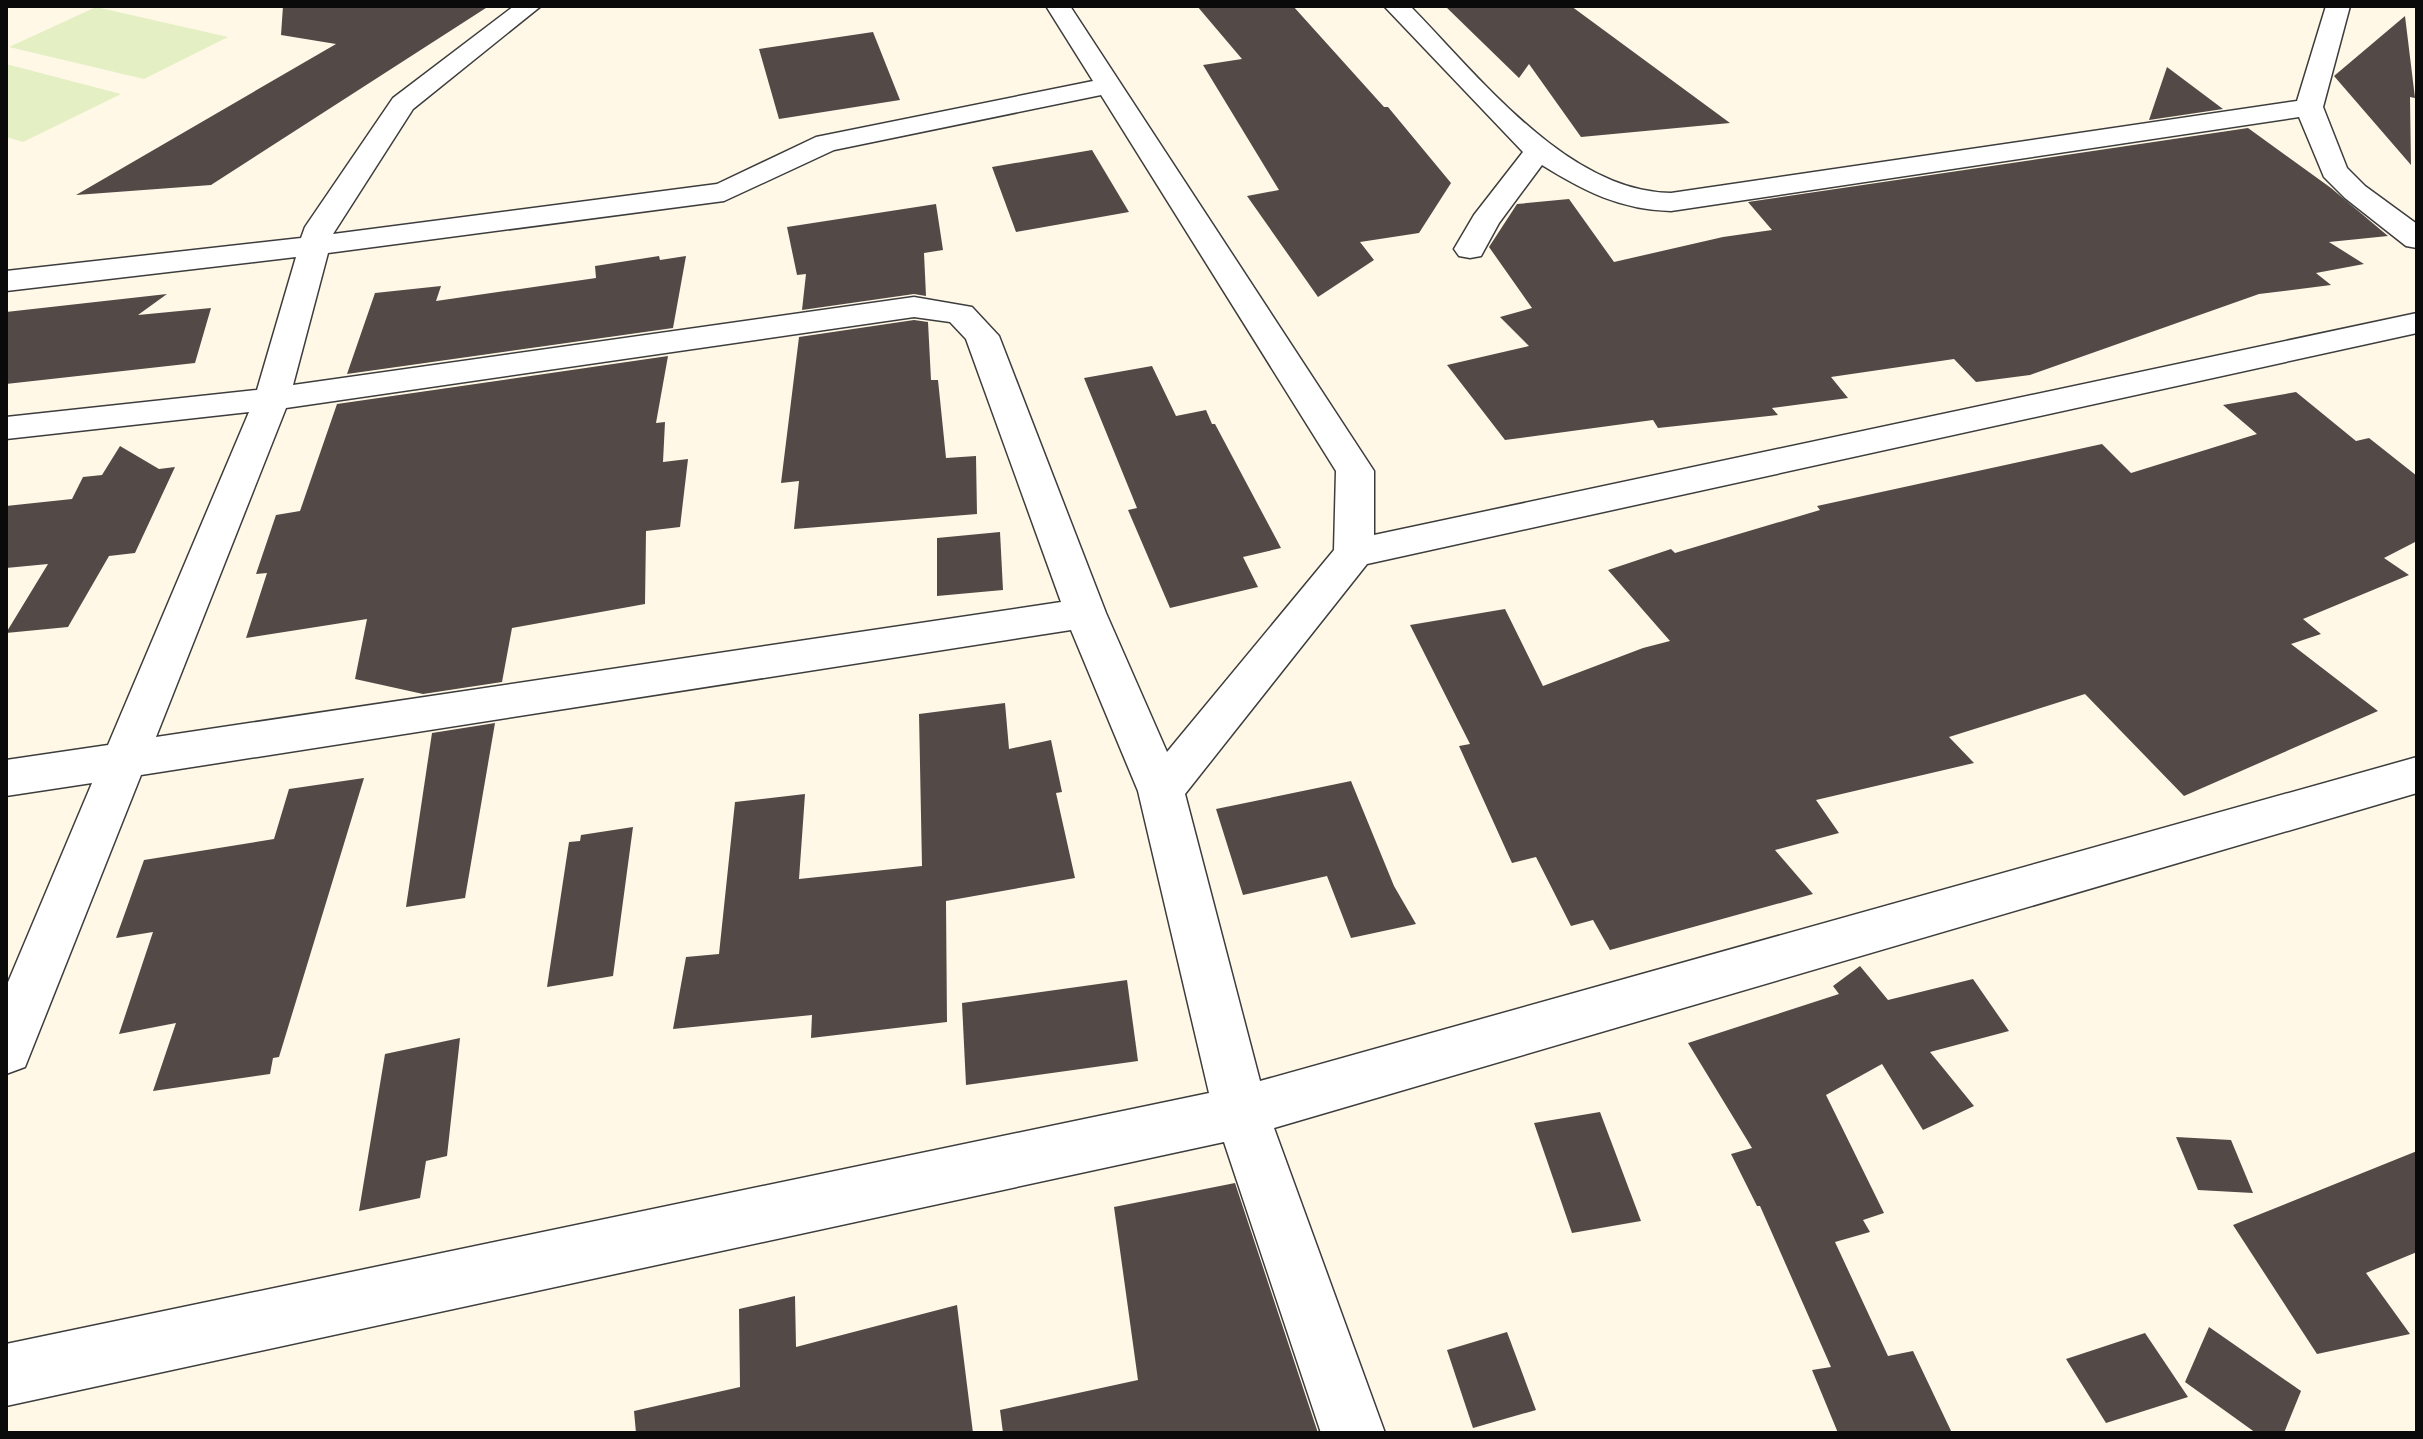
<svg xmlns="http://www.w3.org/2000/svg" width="2423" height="1439" viewBox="0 0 2423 1439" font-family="Georgia,serif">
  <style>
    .pitch { fill: #e4efc4 }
    .building { fill: #534a47 }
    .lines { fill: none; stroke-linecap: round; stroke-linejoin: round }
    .street-casing { stroke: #3d3d3d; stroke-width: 3 }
    .street { fill: #fff; fill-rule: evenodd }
  </style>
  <rect width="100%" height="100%" fill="#fff8e7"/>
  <g class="pitch">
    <polygon points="96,7 228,37 144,79 9,47"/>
    <polygon points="6,64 121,94 23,142 6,137"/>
  </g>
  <g class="building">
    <polygon points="283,6 489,6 211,185 76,195 336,44 281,35"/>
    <polygon points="1197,6 1293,6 1384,107 1388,107 1451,183 1419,233 1360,242 1374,260 1318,297 1247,196 1279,190 1203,65 1242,59"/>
    <polygon points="1445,6 1571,6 1730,123 1581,137 1529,64 1519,78"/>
    <polygon points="2405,16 2415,98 2410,97 2411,165 2334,76"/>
    <polygon points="873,32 900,100 779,119 759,49"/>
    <polygon points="2167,67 2223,109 2149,120"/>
    <polygon points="2248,128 2331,188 2388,236 2329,242 2364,264 2316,273 2331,285 2259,294 2030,375 1976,382 1954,359 1831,377 1848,398 1772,408 1778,415 1658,428 1653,420 1505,440 1447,365 1529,346 1500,317 1532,308 1489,247 1517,204 1569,199 1614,262 1723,237 1772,230 1748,202"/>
    <polygon points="1092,150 1129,212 1016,232 992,167"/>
    <polygon points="936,204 943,250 924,253 926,296 914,294 802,310 806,274 797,275 787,227"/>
    <polygon points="659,256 660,260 686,256 673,328 347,374 375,293 441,286 436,301 596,278 595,266"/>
    <polygon points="167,294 138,315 211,308 195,363 6,384 6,312"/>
    <polygon points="914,320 928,322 931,380 938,380 946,458 976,456 977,514 794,529 799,481 781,483 799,337"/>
    <polygon points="668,356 656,423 665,422 663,462 688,459 680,527 646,531 645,604 512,628 502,682 423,694 355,679 367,619 246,638 267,573 256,574 276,515 300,511 337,404"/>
    <polygon points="1152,366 1176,416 1206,410 1212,424 1215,424 1281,548 1243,557 1258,587 1170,608 1128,510 1137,508 1084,378"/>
    <polygon points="2296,392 2356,441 2369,438 2417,476 2417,541 2384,558 2409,575 2303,619 2321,634 2291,644 2378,711 2184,796 2085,694 1949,737 1974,763 1816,800 1839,833 1775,850 1813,894 1610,950 1593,920 1571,926 1536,857 1512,863 1459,746 1470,744 1410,625 1505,609 1543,686 1643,648 1670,641 1608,570 1671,549 1675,553 1820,510 1817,506 2102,444 2131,473 2257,434 2223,405"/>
    <polygon points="120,446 159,469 175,467 135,553 109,556 68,627 6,633 48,564 6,568 6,506 72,499 83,477 102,475"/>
    <polygon points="1000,532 1003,590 937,596 937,538"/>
    <polygon points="1005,703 1009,749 1051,740 1062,792 1056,793 1075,878 946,901 947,1022 811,1038 812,1015 673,1029 686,957 719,954 735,802 805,794 799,879 922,866 919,714"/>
    <polygon points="495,723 465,898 406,907 432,733"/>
    <polygon points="364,778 279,1057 273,1058 270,1074 153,1091 176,1023 119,1034 153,932 116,938 144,860 274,839 289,789"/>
    <polygon points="1351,781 1394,886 1416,924 1351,938 1327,876 1243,895 1216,809"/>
    <polygon points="633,827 613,976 547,987 569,842 580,841 581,835"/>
    <polygon points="1860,966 1888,1000 1973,979 2009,1031 1930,1052 1974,1106 1923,1130 1882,1064 1826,1095 1884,1213 1863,1220 1870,1232 1835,1242 1888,1356 1913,1351 1952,1433 1838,1433 1812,1370 1831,1367 1760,1206 1757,1206 1731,1154 1752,1148 1688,1043 1839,994 1833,986"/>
    <polygon points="1127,980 1138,1061 966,1085 962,1003"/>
    <polygon points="460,1038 447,1156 426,1161 420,1198 359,1211 385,1054"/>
    <polygon points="1600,1112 1641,1221 1572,1233 1534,1123"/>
    <polygon points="2176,1137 2231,1140 2253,1193 2198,1190"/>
    <polygon points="2417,1151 2417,1252 2366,1273 2410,1334 2317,1354 2233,1225"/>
    <polygon points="1235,1183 1318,1433 1003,1433 1000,1410 1138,1380 1114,1207"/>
    <polygon points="795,1296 796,1347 957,1305 973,1433 636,1433 634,1411 740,1387 739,1309"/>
    <polygon points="2209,1327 2301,1391 2284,1433 2256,1433 2185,1382"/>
    <polygon points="1507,1332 1536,1410 1473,1428 1447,1350"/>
    <polygon points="2145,1333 2188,1397 2106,1423 2066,1359"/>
  </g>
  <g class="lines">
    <defs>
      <g id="street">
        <path d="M 514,6 L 541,6 L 413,109 L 333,234 L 717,184 L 816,137 L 1093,81 L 1046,6 L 1070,6 L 1374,471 L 1374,535 L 2417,313 L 2417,333 L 1367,564 L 1185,794 L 1260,1081 L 2417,757 L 2417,793 L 1274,1128 L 1385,1433 L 1321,1433 L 1224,1142 L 6,1406 L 6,1344 L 1209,1093 L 1138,791 L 1071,630 L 141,775 L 25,1067 L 6,1074 L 6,987 L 92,783 L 6,796 L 6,760 L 108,745 L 249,412 L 6,439 L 6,417 L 257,390 L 296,257 L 6,291 L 6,271 L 301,238 L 305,227 L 393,98 ZM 1101,95 L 1336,471 L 1334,550 L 1167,752 L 1106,613 L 999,336 L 972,307 L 914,297 L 293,385 L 328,253 L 724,201 L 834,150 ZM 914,317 L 950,322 L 966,339 L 1061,602 L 156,737 L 286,408 Z"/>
        <path d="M 1384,6 L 1410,6 C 1478,75 1567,192 1671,193 L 2297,101 L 2326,6 L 2350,6 L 2323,107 L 2347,168 L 2365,186 L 2417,224 L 2417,248 L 2406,246 L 2345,198 L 2324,177 L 2299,117 L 1671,211 C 1621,210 1584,191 1542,165 L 1499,223 L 1481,256 L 1470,258 L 1459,256 L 1454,249 L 1474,215 L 1523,152 Z"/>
      </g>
    </defs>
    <use href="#street" class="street-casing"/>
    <use href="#street" class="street"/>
  </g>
  <rect width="2423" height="1439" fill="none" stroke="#0a0a0a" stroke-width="16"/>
</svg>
